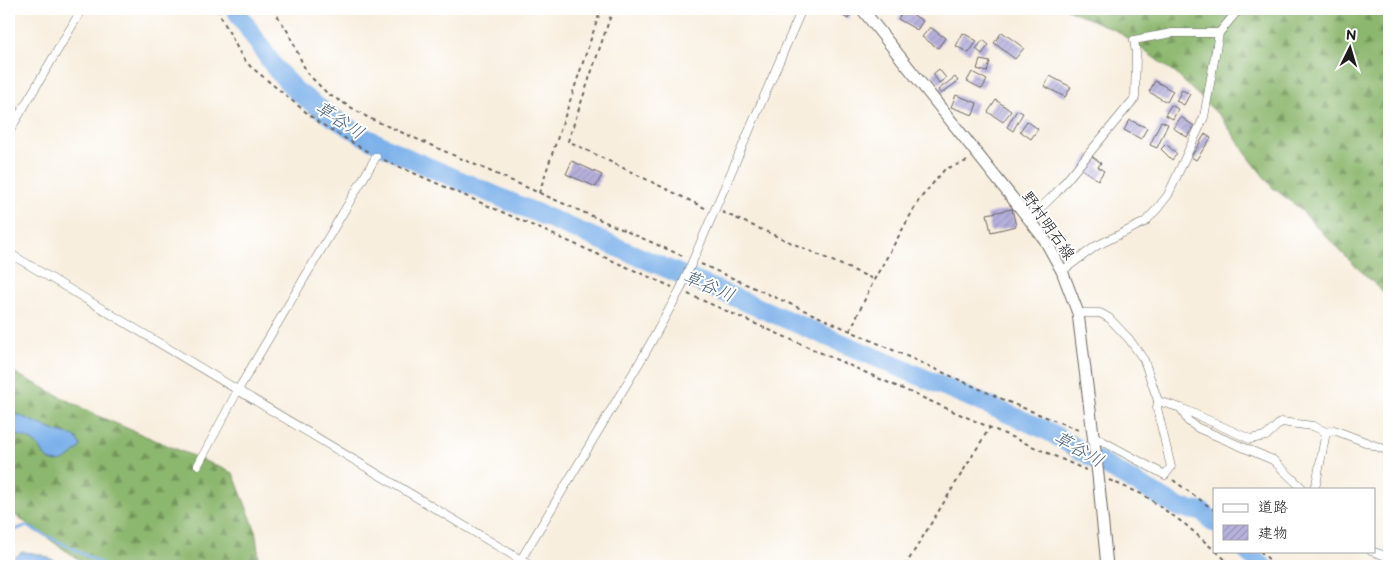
<svg xmlns="http://www.w3.org/2000/svg" width="1398" height="575" viewBox="0 0 1398 575" font-family="'Balsamiq Sans','Klee One',sans-serif">
  <style>
    .forest { fill: url(#forest-firs); stroke: #546a45 }
    .water { fill: #7cb1ea; stroke: #4c6683 }
    .lines { fill: none; stroke-linecap: round; stroke-linejoin: round }
    .stream { stroke: #7cb1ea; stroke-width: 3 }
    .river { stroke: #7cb1ea; stroke-width: 19 }
    .building { fill: url(#building-hatch) }
    .street-casing { stroke: #696660; stroke-width: 9 }
    .secondary-casing { stroke: #696660; stroke-width: 13 }
    .path { stroke: #696660; stroke-width: 2; stroke-dasharray: 4 4; stroke-linecap: butt }
    .street { stroke: #fff; stroke-width: 8 }
    .secondary { stroke: #fff; stroke-width: 11 }
    .labels { text-anchor: middle; stroke-width: 4; stroke-linejoin: round; paint-order: stroke }
    .street-label { font-size: 16px; fill: #1c1c1c; stroke: #fff }
    .water-label { font-size: 18px; font-style: italic; fill: #475f79; stroke: #fff }
  </style>
  <defs>
    <pattern id="forest-firs" width="22" height="20" patternUnits="userSpaceOnUse" patternTransform="scale(1.25)"><rect width="22" height="20" fill="#8cb76e"/><path d="M5 1l3.5 6h-7zM16 11l3.5 6h-7z" fill="#72945a"/></pattern>
    <pattern id="building-hatch" width="6" height="6" patternUnits="userSpaceOnUse" patternTransform="scale(1.25)"><rect width="6" height="6" fill="#b6b0dd"/><path d="M-1 1l2-2M0 6l6-6M5 7l2-2" fill="none" stroke="#9c97bd"/></pattern>
  </defs>
  <rect width="100%" height="100%" fill="#fff"/>
  <filter id="ink" filterUnits="userSpaceOnUse"><feTurbulence type="fractalNoise" baseFrequency=".02" numOctaves="2"/><feDisplacementMap in="SourceGraphic" scale="10" xChannelSelector="R" yChannelSelector="G"/><feConvolveMatrix kernelMatrix="1 2 1 2 8 2 1 2 1" color-interpolation-filters="sRGB"/></filter>
  <filter id="wash" filterUnits="userSpaceOnUse"><feTurbulence type="fractalNoise" baseFrequency=".0096" numOctaves="4" result="noise"/><feDisplacementMap in="SourceGraphic" scale="20" xChannelSelector="R" yChannelSelector="G"/><feGaussianBlur stdDeviation="1.12" result="paint"/><feColorMatrix in="noise" values="0 0 0 0 0 0 0 0 0 0 0 0 0 0 0 0 0 1.4 0 .05"/><feComposite in="paint" operator="in"/></filter>
  <g filter="url(#wash)">
    <rect width="100%" height="100%" fill="#f8eede"/>
    <g class="forest">
      <polygon points="1067,9 1389,9 1389,297 1349,260 1298,207 1272,187 1247,155 1222,118 1175,73 1117,31"/>
      <polygon points="9,370 98,416 233,473 255,529 260,566 88,566 9,511"/>
    </g>
    <g class="water">
      <path d="M 12,412 L 58,432 L 75,436 L 81,446 C 72,457 57,470 44,455 C 42,452 41,448 38,446 C 30,438 20,435 9,434 L 9,414 Z"/>
      <path d="M 22,552 C 40,553 48,556 62,566 L 9,566 L 9,562 Z"/>
    </g>
    <g class="lines">
      <polyline class="stream" points="9,536 17,529 26,526 72,548 105,566"/>
      <g class="river">
        <polyline points="235,9 275,68 295,90 329,115 363,136 410,159 1046,430 1105,465 1180,508 1203,512 1214,523"/>
        <polyline points="1246,551 1263,566"/>
      </g>
    </g>
    <g id="blocks">
      <g class="building">
        <polygon points="832,9 851,9 853,10 848,19"/>
        <polygon points="904,9 923,21 917,30 898,19"/>
        <polygon points="930,27 945,38 938,48 922,37"/>
        <polygon points="1002,32 1024,48 1015,59 994,43"/>
        <polygon points="963,33 977,41 969,53 956,46"/>
        <polygon points="983,40 989,45 982,54 976,49"/>
        <polygon points="980,60 990,62 987,72 977,69"/>
        <polygon points="939,69 946,78 939,83 933,74"/>
        <polygon points="972,72 987,80 982,89 967,81"/>
        <polygon points="1050,76 1071,87 1065,97 1044,86"/>
        <polygon points="955,77 958,81 941,94 938,90"/>
        <polygon points="1155,81 1173,91 1167,102 1149,92"/>
        <polygon points="1182,90 1190,94 1184,105 1176,101"/>
        <polygon points="956,95 977,103 973,115 951,107"/>
        <polygon points="996,100 1011,111 1003,122 988,112"/>
        <polygon points="1171,105 1178,109 1173,119 1165,115"/>
        <polygon points="1017,110 1023,113 1013,131 1007,127"/>
        <polygon points="1181,117 1194,126 1187,137 1173,128"/>
        <polygon points="1130,120 1147,128 1141,139 1124,130"/>
        <polygon points="1027,121 1038,129 1031,139 1020,131"/>
        <polygon points="1161,121 1168,124 1157,148 1150,145"/>
        <polygon points="1205,134 1211,138 1196,160 1191,157"/>
        <polygon points="1166,144 1177,154 1172,160 1161,149"/>
        <polygon points="1089,154 1101,163 1098,167 1104,171 1098,180 1080,168"/>
        <polygon points="572,161 602,175 596,187 566,174"/>
        <polygon points="1012,209 1016,226 991,232 987,214"/>
      </g>
    </g>
  </g>
  <g filter="url(#ink)">
    <use href="#blocks" fill-opacity="0" stroke="#696660" stroke-width="1"/>
    <g class="lines">
      <defs>
        <g id="street">
          <polyline points="9,132 82,9"/>
          <polyline points="1029,219 1056,193 1135,98 1136,53 1134,40 1172,33 1219,33 1239,9"/>
          <polyline points="9,253 531,566"/>
          <polyline points="1062,271 1096,246 1145,222 1157,209 1168,195 1204,117 1219,33"/>
          <polyline points="1078,313 1100,313 1109,318 1129,339 1144,360 1158,401 1181,408 1250,439 1266,436 1281,422 1313,426 1326,432 1334,430 1389,451"/>
          <polyline points="1181,408 1188,421 1198,428 1273,460 1303,489"/>
          <polyline points="1093,436 1165,475 1171,467 1157,408 1158,401"/>
          <polyline points="198,465 238,390 376,157"/>
          <polyline points="1313,489 1316,484 1326,432"/>
          <polyline points="1371,551 1389,557"/>
          <polyline points="517,566 644,355 680,290 802,9"/>
        </g>
        <polyline id="secondary" points="862,9 1029,219 1045,240 1062,271 1078,313 1098,475 1107,566"/>
      </defs>
      <use href="#street" class="street-casing"/>
      <use href="#secondary" class="secondary-casing"/>
      <g class="path">
        <polyline points="217,9 242,57 250,66 318,122 368,152"/>
        <polyline points="273,9 288,32 307,73 328,94 369,118 685,257"/>
        <polyline points="613,9 568,141 707,209"/>
        <polyline points="384,160 672,287"/>
        <polyline points="539,193 601,9"/>
        <polyline points="722,212 873,279"/>
        <polyline points="701,264 1011,403 1081,431"/>
        <polyline points="688,294 1086,470"/>
        <polyline points="850,331 874,280 919,200 945,169 970,160"/>
        <polyline points="1109,480 1144,495 1186,525 1214,550"/>
        <polyline points="1173,480 1214,510"/>
        <polyline points="1216,551 1232,566"/>
        <polyline points="1260,551 1276,566"/>
        <polyline points="905,566 990,427"/>
      </g>
      <use href="#street" class="street"/>
      <use href="#secondary" class="secondary"/>
    </g>
  </g>
  <g class="labels">
    <g class="street-label">
      <text transform="translate(1049 225) rotate(55)" y="6">野村明石線</text>
    </g>
    <g class="water-label">
      <text transform="translate(340 120) rotate(33)" y="6">草谷川</text>
      <text transform="translate(709 286) rotate(23)" y="6">草谷川</text>
      <text transform="translate(1079 449) rotate(30)" y="6">草谷川</text>
    </g>
  </g>
  <rect width="1398" height="575" fill="none" stroke="#fff" stroke-width="30"/>
  <rect x="1213" y="488" width="162" height="65" fill="#ffffff" stroke="#a4a4a4"/>
  <rect x="1223" y="504" width="25" height="8" fill="#ffffff" stroke="#a4a4a4"/>
  <text x="1258" y="512" font-size="15" fill="#1c1c1c">道路</text>
  <rect x="1223" y="525" width="25" height="15" fill="url(#building-hatch)" stroke="#a4a4a4"/>
  <text x="1258" y="538" font-size="15" fill="#1c1c1c">建物</text>
  <g transform="translate(1350 48) rotate(5)" stroke="#ffffff" stroke-width="4" paint-order="stroke">
  <path d="M0-4L9 19L0 12L-9 19Z" fill="#1c1c1c"/>
  <text y="-8" font-size="14" font-weight="bold" text-anchor="middle" fill="#1c1c1c">N</text>
  </g>
</svg>
